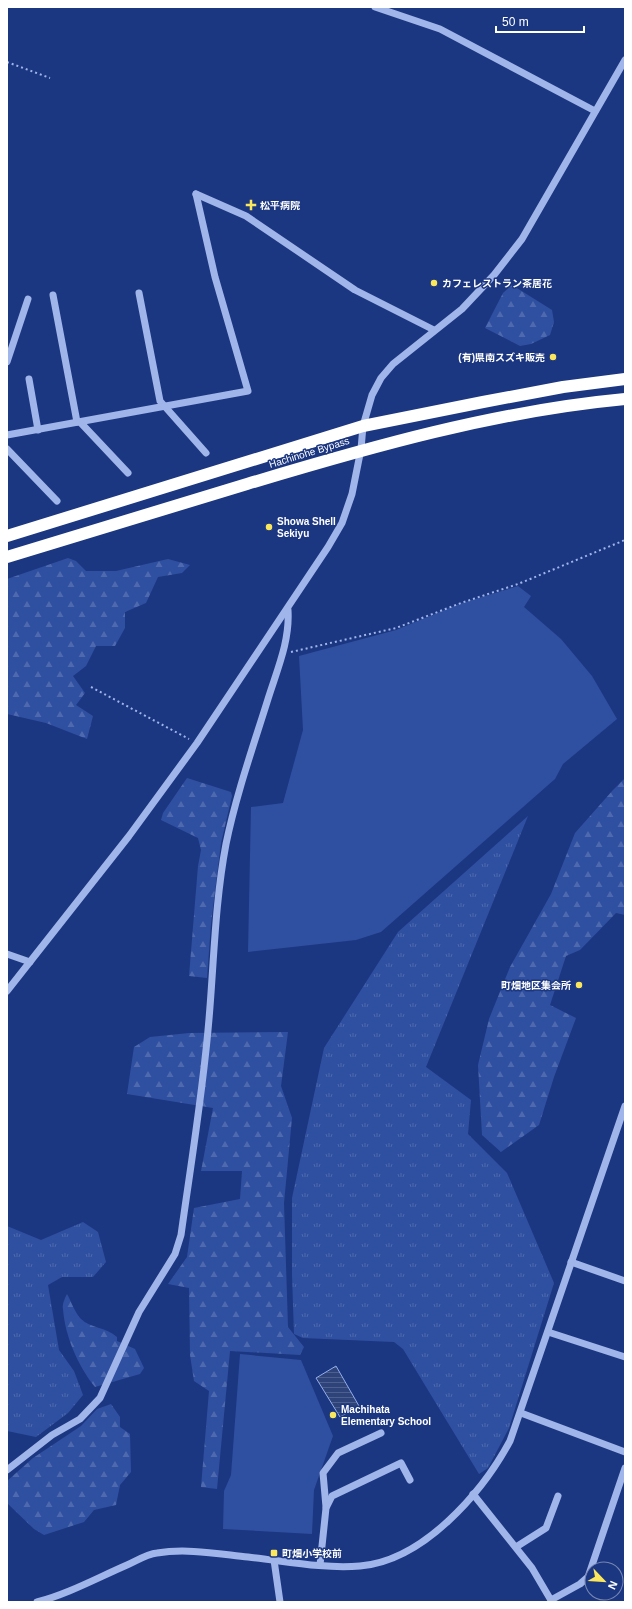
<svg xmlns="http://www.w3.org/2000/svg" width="632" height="1609" viewBox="0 0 632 1609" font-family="Helvetica,'Noto Sans JP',sans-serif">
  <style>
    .grass { fill: url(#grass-tufts) }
    .forest { fill: url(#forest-firs) }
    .pitch { fill: #2f4fa0 }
    .water { fill: url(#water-rules); stroke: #93aeec }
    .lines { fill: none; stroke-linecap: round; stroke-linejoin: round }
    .path { stroke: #a0b5ea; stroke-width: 2; stroke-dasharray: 2 3; stroke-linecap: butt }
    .minor { stroke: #a0b5ea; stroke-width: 7 }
    .highway { stroke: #fff; stroke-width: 12 }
    .poi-dot { fill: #fae75d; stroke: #1c3781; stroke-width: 1.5 }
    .labels { text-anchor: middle; stroke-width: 3; stroke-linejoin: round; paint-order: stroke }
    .poi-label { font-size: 10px; font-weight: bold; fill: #fff; stroke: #1c3781; text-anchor: start }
    .street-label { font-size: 10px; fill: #fff; stroke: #1c3781 }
  </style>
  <defs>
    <pattern id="grass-tufts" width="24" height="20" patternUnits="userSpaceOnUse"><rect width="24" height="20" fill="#2f4fa0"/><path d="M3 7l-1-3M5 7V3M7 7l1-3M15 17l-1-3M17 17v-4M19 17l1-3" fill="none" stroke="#4e69ae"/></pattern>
    <pattern id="forest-firs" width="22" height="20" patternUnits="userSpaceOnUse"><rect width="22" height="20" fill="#2f4fa0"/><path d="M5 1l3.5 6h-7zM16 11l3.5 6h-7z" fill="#4e69ae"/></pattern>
    <pattern id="water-rules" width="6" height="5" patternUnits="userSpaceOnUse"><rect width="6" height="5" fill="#2e4379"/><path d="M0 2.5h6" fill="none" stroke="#4d5f8d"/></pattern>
  </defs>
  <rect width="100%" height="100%" fill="#1c3781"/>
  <g class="grass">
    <polygon points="528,816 426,1067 471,1100 468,1134 507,1173 554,1283 509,1428 488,1468 479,1474 403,1349 394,1342 303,1338 294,1334 292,1275 292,1198 324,1048 398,932"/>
    <polygon points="83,1222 98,1232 106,1262 93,1277 62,1277 48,1285 59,1350 74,1371 83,1395 68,1413 36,1437 7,1431 7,1226 41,1240"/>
  </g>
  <g class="forest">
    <polygon points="512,285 552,310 554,322 550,335 531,344 520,346 485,328 503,293"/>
    <polygon points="68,558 76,561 86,571 116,571 168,559 190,565 182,573 158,577 146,603 125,612 125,628 115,646 96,646 86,666 73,676 85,693 76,705 93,716 87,739 46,723 7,714 7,579"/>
    <polygon points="187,778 231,792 232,796 221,843 211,924 207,978 189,976 198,866 201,850 198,838 161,820 163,813"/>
    <polygon points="625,778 625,915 616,913 580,950 566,956 550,1005 576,1018 554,1077 539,1125 501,1152 482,1135 478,1065 489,1019 510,967 551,894 575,833 613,790"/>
    <polygon points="288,1032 281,1086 292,1118 284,1203 288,1327 304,1347 300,1355 230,1351 217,1489 201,1487 209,1391 194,1381 190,1355 189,1288 168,1284 187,1257 194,1208 240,1199 242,1171 201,1171 213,1108 127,1094 134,1047 150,1037 189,1033"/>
    <path d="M 67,1294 C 71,1301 75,1313 81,1319 C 90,1328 106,1327 117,1337 L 117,1341 L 135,1349 L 144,1368 L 140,1374 L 95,1387 C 78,1366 65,1336 63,1309 C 62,1304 65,1298 67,1294 Z"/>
    <polygon points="111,1404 120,1417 120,1427 130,1434 131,1472 120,1485 116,1505 94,1510 84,1522 44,1535 34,1529 7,1503 7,1481 33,1458 81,1426 97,1409"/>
  </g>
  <g class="pitch">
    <polygon points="518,586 531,596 524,607 561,639 592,676 617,719 563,764 555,779 381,932 356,940 248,952 251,807 283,803 303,730 299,656 396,630 459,604"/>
    <polygon points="240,1354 301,1360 333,1436 314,1490 312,1534 223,1529 224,1491 231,1475"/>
  </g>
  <polygon class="water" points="336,1366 359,1406 340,1417 316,1378"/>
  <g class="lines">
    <g class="path">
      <polyline points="7,62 50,78"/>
      <polyline points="291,652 396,628 461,603 518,584 625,540"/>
      <polyline points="91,687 189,739"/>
    </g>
    <g class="minor">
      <polyline points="375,7 440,29 595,111"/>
      <polyline points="196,194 246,216 355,290 434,330"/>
      <polyline points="139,293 160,401 206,453"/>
      <polyline points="53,295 77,422"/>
      <polyline points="7,362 28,299"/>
      <polyline points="29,379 38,430"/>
      <polyline points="80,422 128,473"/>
      <polyline points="7,435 248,391 215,277 196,194"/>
      <polyline points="7,449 57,501"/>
      <polyline points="7,954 30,962"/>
      <polyline points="7,991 129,836 197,743 328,547 342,523 352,494 361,449 363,426 372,395 381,378 393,364 462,309 494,275 522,239 625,60"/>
      <polyline points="571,1262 625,1281"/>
      <polyline points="548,1332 625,1357"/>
      <polyline points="521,1413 625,1452"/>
      <path d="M 7,1470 L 52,1435 L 80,1419 L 100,1398 L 139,1312 L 175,1254 L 181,1235 C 191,1163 203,1092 209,1019 C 214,961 215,902 226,844 C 236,795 253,747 268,699 C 277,670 290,641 288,610"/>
      <polyline points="473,1494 532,1568 552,1602"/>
      <polyline points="326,1507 323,1473 338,1453 381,1433"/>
      <polyline points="516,1547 546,1528 558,1496"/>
      <polyline points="274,1560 280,1602"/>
      <polyline points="320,1565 326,1508 332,1496 401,1463 410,1480"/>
      <polyline points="551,1600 580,1584 588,1577 625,1468"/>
      <path d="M 37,1602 C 68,1594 97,1578 127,1565 C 136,1561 147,1554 157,1553 C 187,1548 219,1554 248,1557 C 285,1561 323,1569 360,1566 C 423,1561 482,1493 510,1441 L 625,1106"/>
    </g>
    <g class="highway">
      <polyline points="7,536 363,426 483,402 563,387 625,379"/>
      <path d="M 7,557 C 87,532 167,508 247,484 C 370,447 496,411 625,399"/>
    </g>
  </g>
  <g class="poi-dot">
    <path d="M249 199h4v4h4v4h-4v4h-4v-4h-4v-4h4z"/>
    <circle cx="434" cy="283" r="4"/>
    <circle cx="553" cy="357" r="4"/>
    <circle cx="269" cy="527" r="4"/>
    <circle cx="579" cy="985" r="4"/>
    <circle cx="333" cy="1415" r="4"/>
    <rect x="270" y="1549" width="8" height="8" rx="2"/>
  </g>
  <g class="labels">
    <g class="poi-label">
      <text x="260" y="209">松平病院</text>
      <text x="442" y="287">カフェレストラン茶居花</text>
      <text x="545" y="361" text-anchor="end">(有)県南スズキ販売</text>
      <text x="277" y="525">Showa Shell<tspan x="277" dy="12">Sekiyu</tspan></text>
      <text x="571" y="989" text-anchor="end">町畑地区集会所</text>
      <text x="341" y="1413">Machihata<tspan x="341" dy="12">Elementary School</tspan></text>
      <text x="282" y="1557">町畑小学校前</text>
    </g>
    <g class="street-label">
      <text transform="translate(309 452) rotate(-17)" y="4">Hachinohe Bypass</text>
    </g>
  </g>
  <rect width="632" height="1609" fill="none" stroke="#ffffff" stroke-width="16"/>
  <g transform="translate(604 1581) rotate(115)"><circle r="19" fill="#1c3781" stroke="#7787b3"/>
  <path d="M0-3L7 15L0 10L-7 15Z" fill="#fae75d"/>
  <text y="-6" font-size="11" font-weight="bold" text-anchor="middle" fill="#ffffff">N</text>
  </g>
  <path d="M496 26v6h88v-6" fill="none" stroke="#ffffff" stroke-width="2"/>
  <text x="502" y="26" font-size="12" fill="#ffffff" stroke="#1c3781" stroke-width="3" paint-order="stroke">50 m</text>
</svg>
